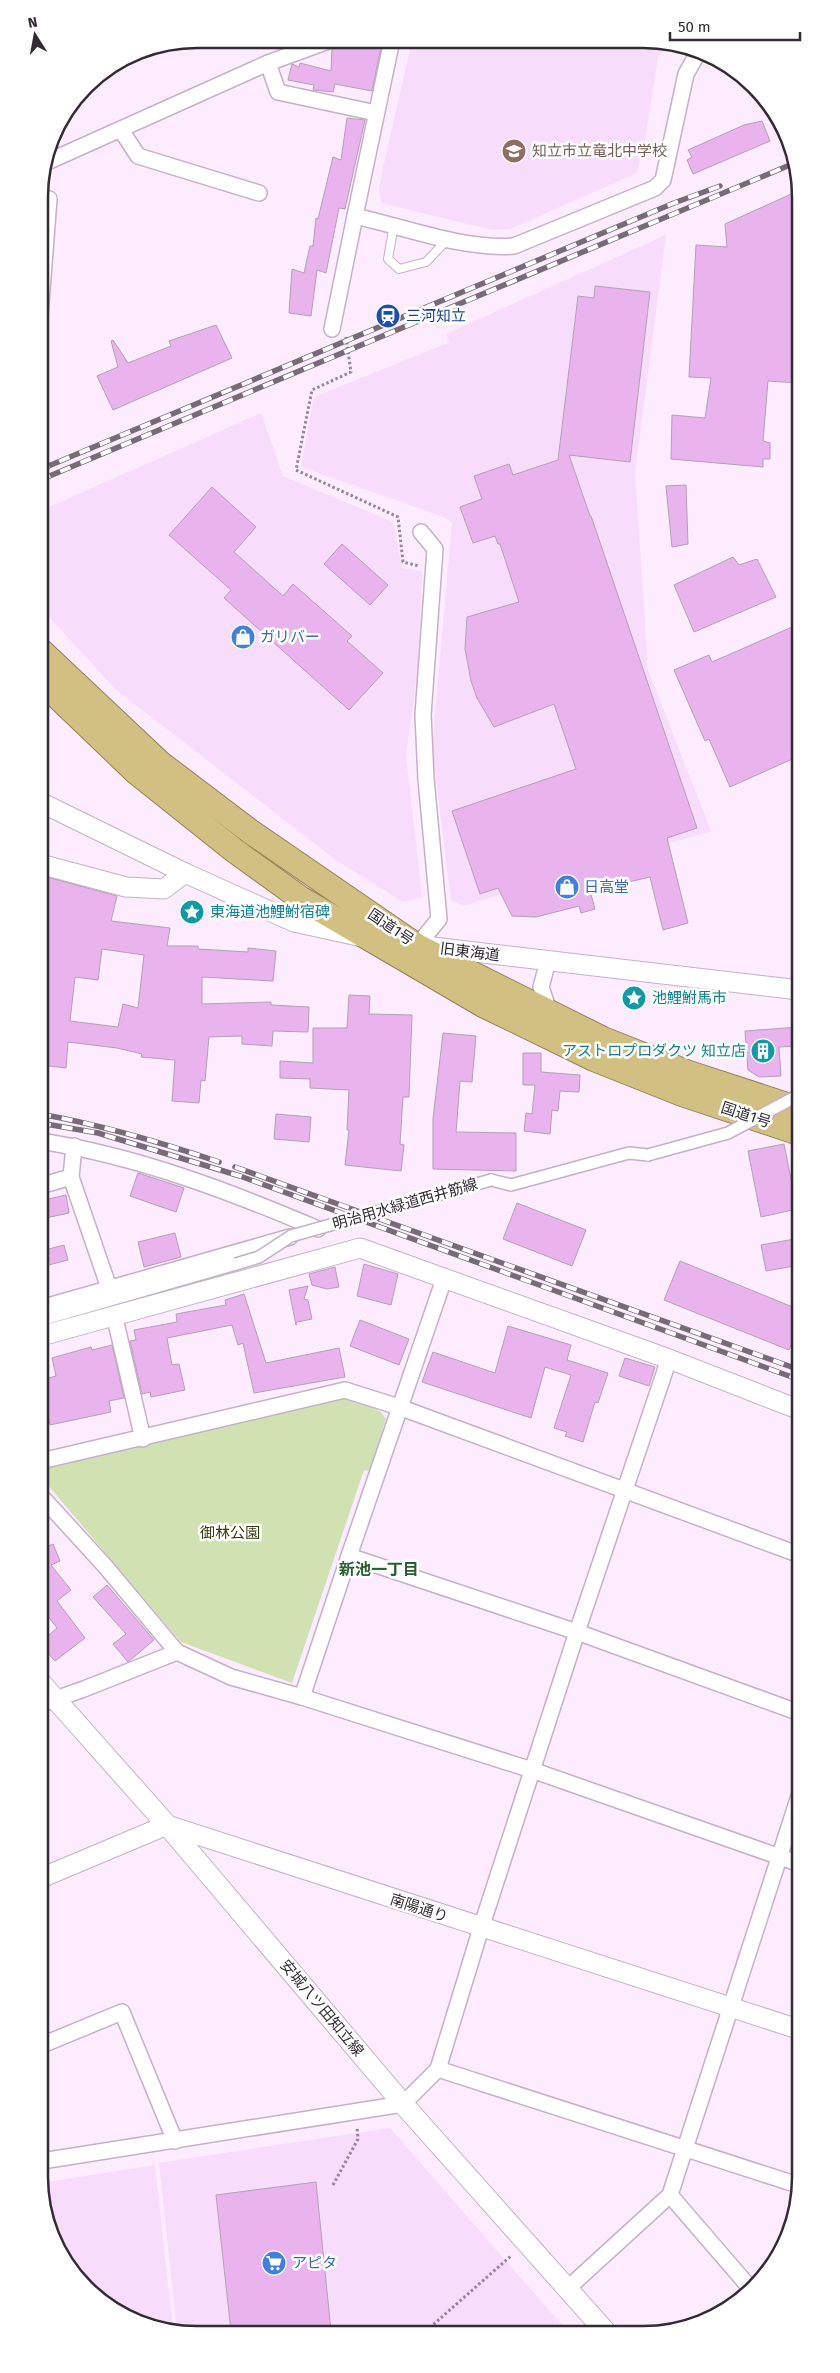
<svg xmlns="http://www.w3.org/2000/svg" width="840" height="2373" viewBox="0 0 840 2373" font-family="'Fira Sans','Noto Sans JP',sans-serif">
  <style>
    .built { fill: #f8dcfb }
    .green { fill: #d1e2b2 }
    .building { fill: #e9b3ee; stroke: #b49fb6; fill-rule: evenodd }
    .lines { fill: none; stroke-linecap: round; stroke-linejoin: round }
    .service-casing { stroke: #c6b0c8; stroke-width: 10 }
    .pedestrian-casing { stroke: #c6b0c8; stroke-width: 14 }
    .minor-casing { stroke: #c6b0c8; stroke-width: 18 }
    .tertiary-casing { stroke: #c6b0c8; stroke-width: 21 }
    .secondary-casing { stroke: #c6b0c8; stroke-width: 22 }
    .trunk-casing { stroke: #938153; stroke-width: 26 }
    .path { stroke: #938695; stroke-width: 3; stroke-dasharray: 2.5 2.5; stroke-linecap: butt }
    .service { stroke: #fff; stroke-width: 8 }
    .pedestrian { stroke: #fff; stroke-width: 11 }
    .minor { stroke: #fff; stroke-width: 15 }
    .tertiary { stroke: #fff; stroke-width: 19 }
    .secondary { stroke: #fff; stroke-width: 20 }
    .trunk { stroke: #d2c082; stroke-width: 24 }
    .rail-casing { stroke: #776b78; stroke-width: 5.5 }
    .rail { stroke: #fff; stroke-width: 4; stroke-dasharray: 11; stroke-linecap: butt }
    .pedestrian-bridge-casing { stroke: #c6b0c8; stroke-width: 14; stroke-linecap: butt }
    .pedestrian-bridge { stroke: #fff; stroke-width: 11 }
    .labels { text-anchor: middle; stroke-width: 5; stroke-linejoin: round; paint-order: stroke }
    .education-label { font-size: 15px; fill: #785e54; stroke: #fff; text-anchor: start }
    .transit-label { font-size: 15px; fill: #164399; stroke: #fff; text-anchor: start }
    .shop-label { font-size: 15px; fill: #366cbe; stroke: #fff; text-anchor: start }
    .culture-label { font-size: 15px; fill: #0d838f; stroke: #fff; text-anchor: start }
    .street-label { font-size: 15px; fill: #332b34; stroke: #fff }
    .park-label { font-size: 15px; fill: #2f3d05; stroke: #fff }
    .neighbourhood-label { font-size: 16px; font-weight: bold; fill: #27612f; stroke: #fff }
    .rim { fill: none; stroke: #332b34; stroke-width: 2.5 }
  </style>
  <rect width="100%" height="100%" fill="#fdebff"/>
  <g class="built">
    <polygon points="412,40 667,42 658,57 646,134 637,173 510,229 492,230 381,203 379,189 383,168"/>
    <polygon points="666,235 635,472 648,670 711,831 463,906 451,900 432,749 452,522 441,516 301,467 314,397 450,342 446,334"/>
    <polygon points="261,413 283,476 393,522 402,568 422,571 418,667 406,755 422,897 403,902 336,860 115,689 40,607 40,511"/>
    <polygon points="390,2128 567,2331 177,2331 159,2163"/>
    <polygon points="155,2165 173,2331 166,2331 126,2318 85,2288 60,2255 42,2208 42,2183"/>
  </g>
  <polygon class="green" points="344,1394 381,1412 386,1419 370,1471 364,1470 292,1683 181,1642 41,1477 41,1470"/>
  <g class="building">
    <polygon points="361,40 378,40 376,46 381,47 372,91 335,84 333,92 313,90 314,85 288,80 292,64 299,67 300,63 331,71 332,49 343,47 346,43 359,47"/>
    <polygon points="347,118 365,120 345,209 339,208 326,273 317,270 311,316 289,313 292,269 304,273 310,246 313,246 316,218 318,219 333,157 341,160"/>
    <polygon points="762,121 770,141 693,174 687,160 692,157 688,150 744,125"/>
    <polygon points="798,191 798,383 768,381 763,441 770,443 770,459 763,459 763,467 671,459 672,415 705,418 711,378 689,377 696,245 727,247 725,224"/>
    <polygon points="595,286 650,292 630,462 569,455 590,516 591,516 697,828 667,838 688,923 663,930 650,877 590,891 595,909 581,913 579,906 536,917 512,916 498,888 480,894 452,811 576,769 554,704 494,727 477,698 471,681 465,649 467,617 519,602 500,544 498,544 495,536 473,543 460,507 482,499 474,476 509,464 513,475 558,460 578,296 594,298"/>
    <polygon points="216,325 232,358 113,410 97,376 118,367 111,341 113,340 128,363 171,346 169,341"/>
    <polygon points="686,485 688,544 672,547 666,486"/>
    <polygon points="212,487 256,527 234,552 283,596 293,584 352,636 347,641 383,673 349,710 224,598 231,590 169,535"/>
    <polygon points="342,544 388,585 370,605 324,564"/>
    <polygon points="733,557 739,565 757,559 776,597 694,632 674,585"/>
    <polygon points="799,624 799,756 730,787 709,739 705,741 674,670 709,655 712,662"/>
    <path d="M 43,876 L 117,896 L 111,921 L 170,928 L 167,946 L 198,946 L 198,949 L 248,952 L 248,948 L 276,951 L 273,981 L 202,977 L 202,1004 L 271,1002 L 271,1005 L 309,1007 L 308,1032 L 273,1031 L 272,1046 L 242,1044 L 242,1036 L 209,1037 L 205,1081 L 201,1080 L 199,1103 L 172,1101 L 175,1060 L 141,1057 L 142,1054 L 117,1048 L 68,1042 L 66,1068 L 40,1065 L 42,1027 L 40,1027 L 40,938 L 44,895 L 40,894 L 40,888 ZM 102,949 L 144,955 L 138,1008 L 123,1004 L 118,1027 L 70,1021 L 75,977 L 98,980 Z"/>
    <polygon points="349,995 370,996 369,1014 412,1015 409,1097 403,1097 400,1144 404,1145 401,1171 345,1165 349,1130 347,1130 349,1090 310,1088 310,1079 280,1078 280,1061 313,1063 313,1028 347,1028"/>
    <polygon points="799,1027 799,1046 779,1047 781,1076 759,1077 748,1070 745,1031"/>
    <polygon points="443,1033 476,1036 472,1082 460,1081 456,1132 516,1133 516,1171 433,1169 433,1119"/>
    <polygon points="523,1053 541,1053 541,1072 580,1075 579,1092 560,1091 558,1111 552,1110 550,1134 524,1131 526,1113 532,1114 535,1085 523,1085"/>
    <polygon points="276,1114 311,1117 309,1142 274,1139"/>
    <polygon points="784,1144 797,1209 761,1217 748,1151"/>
    <polygon points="138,1173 184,1188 176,1212 130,1196"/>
    <polygon points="66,1195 69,1213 41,1219 40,1201"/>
    <polygon points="517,1203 586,1230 572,1266 503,1239"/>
    <polygon points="175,1233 181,1257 144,1267 138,1242"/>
    <polygon points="800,1238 800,1265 766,1271 761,1245"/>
    <polygon points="64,1245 68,1260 41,1267 41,1251"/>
    <polygon points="680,1261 800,1310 800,1324 789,1350 664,1300"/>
    <polygon points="364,1264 398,1274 391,1305 357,1296"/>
    <polygon points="335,1267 339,1287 327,1289 312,1285 309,1274"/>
    <polygon points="308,1286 304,1299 308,1300 312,1319 297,1322 296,1325 289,1290"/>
    <polygon points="244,1294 266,1363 339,1348 345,1377 254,1393 243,1343 238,1345 232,1325 167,1338 172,1365 179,1364 185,1390 151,1397 150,1392 142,1394 130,1341 136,1340 134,1330 177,1322 176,1314 226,1305 225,1300"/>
    <polygon points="360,1320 409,1339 399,1365 350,1346"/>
    <polygon points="508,1326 571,1345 567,1360 608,1373 598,1403 595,1402 583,1442 565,1436 567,1432 554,1428 571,1375 545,1367 531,1418 422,1382 433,1352 495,1373"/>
    <polygon points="112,1345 124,1398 109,1401 111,1412 50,1425 44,1395 41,1396 41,1380 56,1376 52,1358 91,1347 92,1350"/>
    <polygon points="625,1358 655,1367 649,1386 619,1376"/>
    <polygon points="53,1544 60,1561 51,1565 71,1590 57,1601 85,1638 55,1661 41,1645 41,1642 57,1628 41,1607 41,1549"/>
    <polygon points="107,1585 154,1640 128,1662 113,1644 126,1634 93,1597"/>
    <polygon points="316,2182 331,2331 231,2331 216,2195"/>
  </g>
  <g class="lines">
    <defs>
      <polyline id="service" points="394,225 388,259 399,269 426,262 448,239"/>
      <g id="pedestrian">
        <polyline points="491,1180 511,1185 629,1153 648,1155"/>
        <polyline points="41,1320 236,1264"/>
      </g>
      <g id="minor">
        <path d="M 392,40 L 355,216 C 404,227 464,250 514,246 L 655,188 L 663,180 L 686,74 L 699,51"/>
        <polyline points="268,63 278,92 376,113"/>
        <polyline points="121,130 138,156 259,193"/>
        <polyline points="45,163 268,63 331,40"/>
        <polyline points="39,196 49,199 39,329"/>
        <polyline points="332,329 355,216"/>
        <polyline points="417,946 439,919 426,779 423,715 435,549 421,532"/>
        <polyline points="548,961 541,987 549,1011"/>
        <path d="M 40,1141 C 137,1156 229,1191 318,1229"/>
        <polyline points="71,1177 109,1288"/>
        <polyline points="40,1186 71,1177 74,1146"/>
        <polyline points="41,1308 290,1237"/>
        <polyline points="114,1314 143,1439"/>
        <polyline points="41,1461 345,1390 399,1407 800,1555"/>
        <polyline points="41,1496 105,1566 177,1652 231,1677 302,1697 532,1770 800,1864"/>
        <polyline points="349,1556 444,1279"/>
        <polyline points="302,1697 349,1556 577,1632 800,1713"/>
        <polyline points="41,1704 84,1689 177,1652"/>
        <polyline points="42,2045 122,2012 175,2141"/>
        <polyline points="438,2069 801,2186"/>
        <polyline points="42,2161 403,2104 438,2069 481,1928 577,1632 669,1359"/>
        <polyline points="670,2195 751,2289"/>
        <polyline points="567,2289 670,2195 800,1793"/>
      </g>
      <g id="tertiary">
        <polyline points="40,802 185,873 294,922 358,936"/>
        <polyline points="40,864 126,887 164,889 185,873"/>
        <polyline points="424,946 799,990"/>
        <polyline points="41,1336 360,1248 669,1359 800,1410"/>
        <polyline points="41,1878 167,1825 801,2030"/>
      </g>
      <polyline id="secondary" points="41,1683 167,1825 403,2104 605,2331"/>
      <g id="trunk">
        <polyline points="40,650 160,763 251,832 417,946 603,1039 689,1073 799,1109"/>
        <polyline points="40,680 136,772 235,851 300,898 483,1005 594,1059 682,1094 799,1133"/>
      </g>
    </defs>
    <use href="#service" class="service-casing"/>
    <use href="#pedestrian" class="pedestrian-casing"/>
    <use href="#minor" class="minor-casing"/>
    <use href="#tertiary" class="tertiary-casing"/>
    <use href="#secondary" class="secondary-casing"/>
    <use href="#trunk" class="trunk-casing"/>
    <g class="path">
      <polyline points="346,337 351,372 312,390 296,470 398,517 403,562 419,566"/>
      <polyline points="333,2185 358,2139 357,2127"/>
      <polyline points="426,2331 512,2255"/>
    </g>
    <use href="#service" class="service"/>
    <use href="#pedestrian" class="pedestrian"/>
    <use href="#minor" class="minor"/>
    <use href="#tertiary" class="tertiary"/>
    <use href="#secondary" class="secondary"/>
    <use href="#trunk" class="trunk"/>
    <defs>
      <g id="rail">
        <polyline points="39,470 674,203 720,186"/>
        <polyline points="40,480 797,162"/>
        <path d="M 40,1114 C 102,1125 160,1142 219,1162"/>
        <polyline points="40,1123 98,1133 240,1176 800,1380"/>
        <polyline points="235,1167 800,1370"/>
      </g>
    </defs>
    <use href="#rail" class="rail-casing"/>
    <use href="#rail" class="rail"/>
    <defs>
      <g id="pedestrian-bridge">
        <polyline points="648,1155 728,1133 799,1095"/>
        <polyline points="236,1264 259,1257 291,1236 491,1180"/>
      </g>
    </defs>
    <use href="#pedestrian-bridge" class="pedestrian-bridge-casing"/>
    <use href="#pedestrian-bridge" class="pedestrian-bridge"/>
  </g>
  <defs>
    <symbol id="school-disc" viewBox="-11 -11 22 22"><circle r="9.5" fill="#8d6e63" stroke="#fff"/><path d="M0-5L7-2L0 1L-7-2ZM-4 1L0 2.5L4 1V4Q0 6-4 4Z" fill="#fff"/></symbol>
    <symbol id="station-disc" viewBox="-11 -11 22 22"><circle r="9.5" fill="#1a4fb4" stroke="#fff"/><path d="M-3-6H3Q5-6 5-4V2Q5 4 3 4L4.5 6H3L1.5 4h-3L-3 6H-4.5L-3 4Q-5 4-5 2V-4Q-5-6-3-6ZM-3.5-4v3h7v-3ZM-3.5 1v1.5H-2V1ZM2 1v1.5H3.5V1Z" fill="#fff"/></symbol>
    <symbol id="shop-disc" viewBox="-11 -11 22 22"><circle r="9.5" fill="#3f7fe0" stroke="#fff"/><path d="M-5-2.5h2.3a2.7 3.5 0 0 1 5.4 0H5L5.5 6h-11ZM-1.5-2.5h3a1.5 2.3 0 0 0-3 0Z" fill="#fff"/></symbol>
    <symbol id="sight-disc" viewBox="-11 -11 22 22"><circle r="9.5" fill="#0f9aa8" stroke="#fff"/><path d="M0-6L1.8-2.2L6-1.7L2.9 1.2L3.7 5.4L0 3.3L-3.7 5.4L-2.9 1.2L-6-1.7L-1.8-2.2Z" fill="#fff"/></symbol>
    <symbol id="building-disc" viewBox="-11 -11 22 22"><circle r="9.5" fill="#0f9aa8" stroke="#fff"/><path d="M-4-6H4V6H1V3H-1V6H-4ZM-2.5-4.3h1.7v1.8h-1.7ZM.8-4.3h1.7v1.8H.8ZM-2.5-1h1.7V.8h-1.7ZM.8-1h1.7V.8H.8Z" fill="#fff"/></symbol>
    <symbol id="supermarket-disc" viewBox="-11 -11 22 22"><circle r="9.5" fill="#3f7fe0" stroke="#fff"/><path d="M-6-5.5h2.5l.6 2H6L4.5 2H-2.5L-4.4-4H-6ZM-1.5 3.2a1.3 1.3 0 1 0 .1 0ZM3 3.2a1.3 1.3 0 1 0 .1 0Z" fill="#fff"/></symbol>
  </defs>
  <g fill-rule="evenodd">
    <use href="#school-disc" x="500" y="137" width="28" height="28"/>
    <use href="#station-disc" x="374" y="302" width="28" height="28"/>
    <use href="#shop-disc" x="229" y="623" width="28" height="28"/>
    <use href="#shop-disc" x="553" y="873" width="28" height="28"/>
    <use href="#sight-disc" x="178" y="898" width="28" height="28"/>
    <use href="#sight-disc" x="620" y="984" width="28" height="28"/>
    <use href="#building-disc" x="749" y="1037" width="28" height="28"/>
    <use href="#supermarket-disc" x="260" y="2249" width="28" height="28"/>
  </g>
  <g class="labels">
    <g class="education-label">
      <text x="532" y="156">知立市立竜北中学校</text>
    </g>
    <g class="transit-label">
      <text x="406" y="321">三河知立</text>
    </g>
    <g class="shop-label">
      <text x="260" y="642">ガリバー</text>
      <text x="584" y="892">日高堂</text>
      <text x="292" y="2268">アピタ</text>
    </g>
    <g class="culture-label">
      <text x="210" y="917">東海道池鯉鮒宿碑</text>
      <text x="652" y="1003">池鯉鮒馬市</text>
      <text x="746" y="1056" text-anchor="end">アストロプロダクツ 知立店</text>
    </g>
    <g class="street-label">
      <text transform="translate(391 927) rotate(34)" y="5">国道1号</text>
      <text transform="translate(470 952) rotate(7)" y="5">旧東海道</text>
      <text transform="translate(746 1115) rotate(18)" y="5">国道1号</text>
      <text transform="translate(405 1204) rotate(-16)" y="5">明治用水緑道西井筋線</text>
      <text transform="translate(419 1908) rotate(18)" y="5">南陽通り</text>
      <text transform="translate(322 2008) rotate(50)" y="5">安城八ツ田知立線</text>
    </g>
    <g class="park-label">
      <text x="230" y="1538">御林公園</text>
    </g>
    <g class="neighbourhood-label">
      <text x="379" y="1575">新池一丁目</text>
    </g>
  </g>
  <path d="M0 0H840V2373H0ZM197 48H643A149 149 0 0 1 792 197V2177A149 149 0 0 1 643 2326H197A149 149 0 0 1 48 2177V197A149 149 0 0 1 197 48Z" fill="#fff" fill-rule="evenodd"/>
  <path class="rim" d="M197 48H643A149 149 0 0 1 792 197V2177A149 149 0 0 1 643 2326H197A149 149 0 0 1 48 2177V197A149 149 0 0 1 197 48Z"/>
  <g transform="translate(35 35) rotate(349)" stroke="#ffffff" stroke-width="4" paint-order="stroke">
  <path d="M0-4L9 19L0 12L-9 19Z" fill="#332b34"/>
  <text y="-8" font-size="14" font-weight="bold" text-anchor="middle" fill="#332b34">N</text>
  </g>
  <path d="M670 32v8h130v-8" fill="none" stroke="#332b34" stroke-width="2.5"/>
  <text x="678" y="32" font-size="15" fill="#332b34" stroke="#ffffff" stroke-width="4" paint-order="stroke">50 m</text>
</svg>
